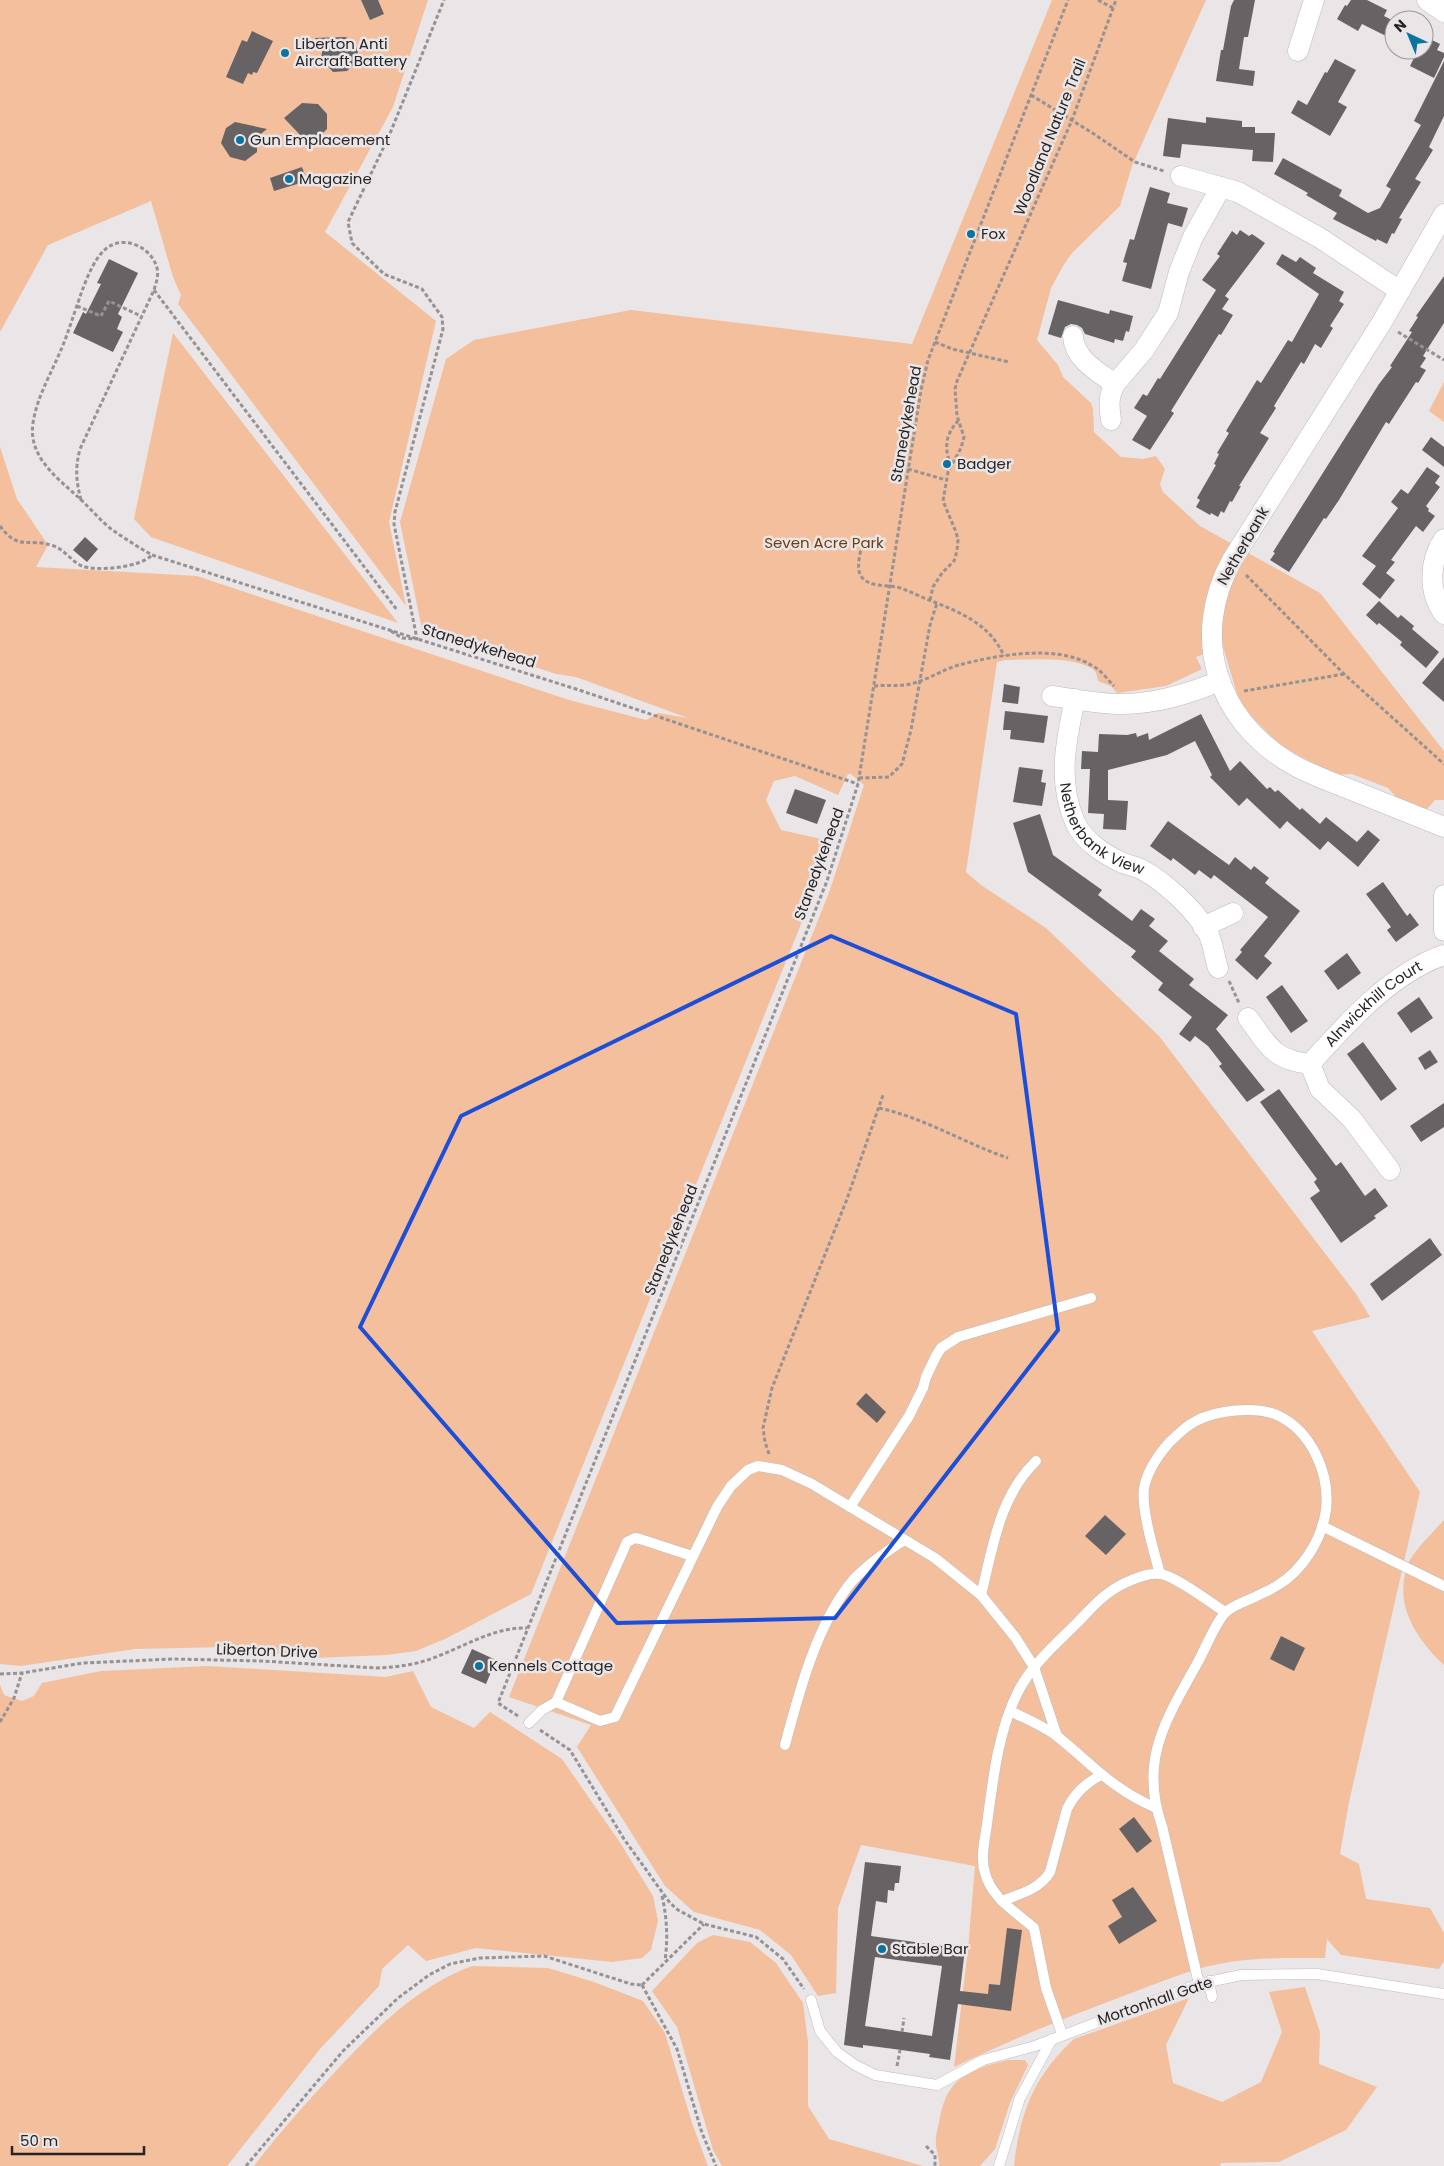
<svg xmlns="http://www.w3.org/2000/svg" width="1444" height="2166" viewBox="0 0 1444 2166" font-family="Poppins,sans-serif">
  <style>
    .green { fill: #f3bf9c }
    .building { fill: #676365; fill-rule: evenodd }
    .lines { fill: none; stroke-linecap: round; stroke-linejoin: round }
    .service-casing { stroke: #c0babb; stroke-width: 11 }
    .minor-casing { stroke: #c0babb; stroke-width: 21 }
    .path { stroke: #969293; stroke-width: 3; stroke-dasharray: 4 2.5; stroke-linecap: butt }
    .service { stroke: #fff; stroke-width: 10 }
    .minor { stroke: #fff; stroke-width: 20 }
    .marked { fill: none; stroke: #1d4ed8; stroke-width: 4; stroke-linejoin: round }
    .poi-dot { fill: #0a739f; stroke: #eae5e6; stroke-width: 2 }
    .labels { text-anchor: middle; stroke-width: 5; stroke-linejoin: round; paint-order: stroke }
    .poi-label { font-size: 15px; fill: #262425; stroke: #eae5e6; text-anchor: start }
    .street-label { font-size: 15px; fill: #262425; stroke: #eae5e6 }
    .park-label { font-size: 15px; fill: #6f3c0f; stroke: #eae5e6 }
  </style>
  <rect width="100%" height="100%" fill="#eae5e6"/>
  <g class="green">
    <polygon points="0,0 428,0 393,107 325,232 436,321 389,522 406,606 178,304 181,295 173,277 151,201 48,245 0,332"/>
    <path d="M 1052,0 L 1206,0 L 1132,166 L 1120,206 L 1072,253 L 1063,266 L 1051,288 L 1037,340 L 1058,365 L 1063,377 L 1091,403 L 1093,409 L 1094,432 L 1121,457 L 1143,459 L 1156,456 L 1165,469 L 1160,484 L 1163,492 L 1200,526 L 1320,593 L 1444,751 L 1444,800 L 1435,800 L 1426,810 L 1398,799 L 1388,788 L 1352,774 L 1334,775 L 1325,769 L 1282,747 L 1249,714 L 1239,700 L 1223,647 L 1196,657 L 1202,669 L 1166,686 L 1117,693 L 1111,686 L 1098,681 C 1097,675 1096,670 1091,668 C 1069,656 1029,660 1005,660 L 997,662 L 966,872 L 981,885 L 1046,928 L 1159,1036 L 1356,1294 L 1370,1317 L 1312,1331 L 1420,1492 L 1349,1802 L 1340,1854 L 1359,1864 L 1366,1899 L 1430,1908 L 1444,1933 L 1444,1961 L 1439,1969 L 1341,1955 L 1327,1939 L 1325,1958 C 1289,1958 1254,1957 1219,1964 C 1187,1970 1156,1984 1126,1995 C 1067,2017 1010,2040 954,2067 L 968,1949 L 975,1866 L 861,1845 L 838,1908 L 836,1993 L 818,1996 L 791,1955 L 760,1930 L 694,1912 L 665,1886 L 577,1747 L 591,1725 L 509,1697 L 830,890 L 864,785 L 851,774 L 848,774 L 838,795 L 795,776 L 774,781 L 766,800 L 781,830 L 826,840 L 818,882 L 531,1594 L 447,1638 L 416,1651 L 386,1655 L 313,1658 L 225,1647 L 135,1649 L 21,1666 L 0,1664 L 0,447 L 17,499 L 48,545 L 36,567 L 197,576 L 569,700 L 646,720 L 658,713 L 688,718 L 576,677 L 556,674 L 422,629 L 400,522 L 446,359 L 474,340 L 631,310 L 912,344 Z"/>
    <polygon points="173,333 398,623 151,537 134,519"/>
    <polygon points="1444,382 1444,422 1429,411"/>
    <path d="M 1444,1520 L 1444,1665 C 1415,1638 1392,1602 1409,1562 C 1414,1551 1435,1530 1444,1520 Z"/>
    <polygon points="208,1666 386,1677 413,1671 431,1707 474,1728 490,1712 562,1759 619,1841 653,1896 658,1921 651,1950 642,1958 612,1962 476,1948 426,1961 408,1945 382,1969 379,1986 320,2049 227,2166 0,2166 0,1685 4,1695 22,1701 34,1696 42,1683 101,1671"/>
    <polygon points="713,1935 750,1942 776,1963 803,2003 808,2042 808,2106 829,2139 923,2166 722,2166 713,2150 677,2027 652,1991 697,1943"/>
    <path d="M 472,1966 L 548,1968 L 594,1982 L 643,2001 L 665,2033 L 692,2123 L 708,2166 L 254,2166 C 279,2133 306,2103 334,2073 C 374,2030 416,1987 472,1966 Z"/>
    <path d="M 1305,1987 L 1320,2032 L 1319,2064 L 1377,2087 L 1346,2130 L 1279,2162 L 1221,2163 L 1220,2166 L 1014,2166 C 1020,2112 1034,2076 1074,2039 L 1189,1998 L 1166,2045 L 1173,2083 L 1222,2102 L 1261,2082 L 1282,2032 L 1269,1992 Z"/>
    <path d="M 1008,2060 L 1025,2060 L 1028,2065 L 1010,2103 L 995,2149 L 980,2166 L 939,2166 C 940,2158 936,2151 936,2144 C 935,2135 939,2125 940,2117 C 948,2076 971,2069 1008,2060 Z"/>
  </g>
  <g class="building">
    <polygon points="361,0 378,0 384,14 370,20"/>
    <polygon points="1234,0 1255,0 1248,37 1244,37 1239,69 1255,71 1253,86 1216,81 1221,50 1223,50 1231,6"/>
    <polygon points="1351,0 1367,0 1387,10 1384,16 1394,21 1394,40 1362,24 1358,31 1337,19 1345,5 1347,6"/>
    <polygon points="252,31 273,41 257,73 253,72 252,75 248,73 243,84 226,77 242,40 247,42"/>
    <polygon points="1424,36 1440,44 1437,50 1444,53 1444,57 1434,78 1410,66 1418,50 1424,50"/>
    <polygon points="346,37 358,49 357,62 347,71 333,72 321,59 323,46 315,38"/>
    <polygon points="1335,59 1356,70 1338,102 1347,107 1330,136 1291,113 1298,100 1307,105 1325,72 1327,73"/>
    <polygon points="1444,61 1444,116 1429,147 1433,150 1415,179 1421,182 1399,218 1402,219 1394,234 1392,233 1387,244 1377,239 1376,241 1333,219 1337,213 1306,195 1308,193 1274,174 1283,158 1342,190 1339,196 1368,213 1380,208 1391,189 1386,186 1421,125 1414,121"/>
    <polygon points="302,103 318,104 327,114 327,129 317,139 302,137 284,118"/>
    <polygon points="1206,117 1242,121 1242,127 1255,127 1255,133 1275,133 1273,162 1252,161 1253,150 1182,144 1180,158 1163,156 1168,118 1206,123"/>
    <polygon points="235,122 267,129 257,137 257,152 245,161 230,157 221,143 226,128"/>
    <polygon points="302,167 307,181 274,191 270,178"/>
    <polygon points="1150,187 1170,193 1167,203 1188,208 1182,227 1168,223 1151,289 1122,281 1127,263 1123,262 1130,239 1134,240"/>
    <polygon points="1240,230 1249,236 1252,234 1265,243 1225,296 1229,299 1222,309 1233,315 1221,335 1219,334 1171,411 1174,413 1150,450 1132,440 1147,416 1134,408 1143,394 1147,396 1158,378 1160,379 1216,290 1202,280 1220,256 1217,254 1232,231 1237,235"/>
    <polygon points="1282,254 1296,262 1300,257 1316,268 1313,273 1344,292 1339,301 1344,304 1330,326 1333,328 1321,348 1315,344 1304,364 1301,362 1274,406 1276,408 1260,433 1269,438 1239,486 1241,486 1232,502 1230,501 1224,513 1221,511 1218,517 1211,513 1210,515 1196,507 1200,500 1197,498 1216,465 1214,464 1219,454 1217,453 1229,433 1226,431 1257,380 1261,383 1288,340 1292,342 1319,294 1276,264"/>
    <polygon points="109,259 138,273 118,314 122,317 117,329 123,332 113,352 73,333 83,312 86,314 101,284 97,283"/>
    <polygon points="1444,276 1444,323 1423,356 1426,358 1420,367 1426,370 1418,383 1416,382 1389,424 1386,422 1339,500 1326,519 1324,518 1289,572 1270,560 1275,553 1273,552 1379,384 1392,367 1390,366 1412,332 1409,331 1418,317 1416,316"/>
    <polygon points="1058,300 1109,314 1110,310 1133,316 1129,332 1126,331 1123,341 1115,339 1114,343 1085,334 1082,328 1077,325 1071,324 1065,327 1061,338 1048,334"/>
    <polygon points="1431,437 1444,447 1444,467 1422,450"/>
    <polygon points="1427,467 1440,476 1435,483 1440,487 1426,506 1429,509 1428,511 1435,516 1423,532 1416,526 1391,560 1395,562 1386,573 1395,580 1380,599 1362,584 1376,566 1362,556 1398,508 1391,502 1401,489 1408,494"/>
    <polygon points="85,537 98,549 87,562 73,550"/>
    <polygon points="1379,601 1398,618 1401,615 1414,626 1412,629 1439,652 1426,668 1400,645 1402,642 1379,623 1377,625 1366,615"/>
    <polygon points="1444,657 1444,702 1422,683"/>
    <polygon points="1004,684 1020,687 1018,704 1002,702"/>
    <polygon points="1005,711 1048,716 1044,743 1010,739 1011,730 1003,730"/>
    <polygon points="1201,714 1230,771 1240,761 1267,789 1270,787 1275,792 1278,790 1300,810 1302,808 1320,824 1326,817 1357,842 1368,830 1380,840 1358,867 1328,841 1320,850 1287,821 1280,829 1247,798 1239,806 1210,777 1212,775 1195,741 1167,755 1108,770 1108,800 1128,801 1126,830 1103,829 1104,814 1088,813 1090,769 1081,769 1082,751 1098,752 1099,734 1127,735 1136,733 1137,737 1148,733 1149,740"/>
    <polygon points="1019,767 1043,770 1041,782 1046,783 1042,806 1013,802"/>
    <polygon points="795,789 826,800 817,824 786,813"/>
    <polygon points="1040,814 1053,855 1102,890 1098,895 1132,921 1141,909 1155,919 1149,926 1168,941 1159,951 1194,979 1189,985 1228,1015 1216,1029 1265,1090 1247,1102 1219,1066 1222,1064 1208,1046 1195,1036 1190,1042 1179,1034 1192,1017 1158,990 1163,983 1131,957 1136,951 1028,872 1013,823"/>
    <polygon points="1168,821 1229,865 1235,857 1251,870 1254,866 1269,878 1265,883 1300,911 1264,956 1272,963 1257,980 1235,960 1242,952 1240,950 1268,917 1214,875 1211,879 1199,870 1195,875 1173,858 1171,861 1150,846"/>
    <polygon points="1383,882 1407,916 1410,913 1419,925 1396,942 1387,930 1391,927 1366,894"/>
    <polygon points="1347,953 1361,973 1338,990 1324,971"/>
    <polygon points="1282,985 1308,1021 1291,1033 1266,997"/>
    <polygon points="1419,997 1433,1018 1411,1033 1397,1013"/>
    <polygon points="1363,1042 1397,1089 1381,1101 1347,1054"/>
    <polygon points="1430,1050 1438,1062 1425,1070 1418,1058"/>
    <polygon points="1279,1089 1336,1166 1341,1162 1365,1196 1375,1188 1388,1206 1374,1216 1376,1218 1341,1243 1310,1198 1320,1191 1314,1182 1317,1179 1260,1102"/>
    <polygon points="1444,1103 1444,1127 1421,1142 1410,1126"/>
    <polygon points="1430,1238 1442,1255 1382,1301 1370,1284"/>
    <polygon points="866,1393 886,1412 877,1423 856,1404"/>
    <polygon points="1105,1515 1126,1534 1106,1555 1085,1536"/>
    <polygon points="1281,1636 1305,1648 1294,1671 1270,1659"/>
    <polygon points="472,1649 496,1660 486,1684 461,1673"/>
    <polygon points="1134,1817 1152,1841 1137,1853 1119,1829"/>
    <path d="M 865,1862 L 901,1866 L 899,1883 L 895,1883 L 894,1891 L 888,1890 L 887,1903 L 876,1901 L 871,1936 L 965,1949 L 960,1991 L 988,1994 L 989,1984 L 1000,1985 L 1007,1928 L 1022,1930 L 1011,2011 L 958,2004 L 950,2060 L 929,2057 L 930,2054 L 894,2049 L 863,2045 L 863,2048 L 844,2045 ZM 875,1957 L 942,1966 L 932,2036 L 865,2026 Z"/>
    <polygon points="1133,1887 1157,1921 1119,1944 1108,1926 1122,1917 1112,1900"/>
  </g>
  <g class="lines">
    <defs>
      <g id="service">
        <polyline points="850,1507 909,1416 923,1388 926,1377 936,1356 941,1348 958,1337 1091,1298"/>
        <polyline points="1322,1526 1444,1586"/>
        <polyline points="692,1556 640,1539 635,1538 627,1542 556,1702 600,1721 615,1717 717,1507 731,1486 748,1470 758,1466 782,1470 812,1484 935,1558 981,1595 1015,1637 1034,1667 1057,1736"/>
        <path d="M 1160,1574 C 1154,1552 1141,1509 1144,1488 C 1147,1472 1157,1457 1167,1445 C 1176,1436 1185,1426 1196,1421 C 1217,1410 1255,1406 1277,1415 C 1312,1431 1330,1474 1326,1510 C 1322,1539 1303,1570 1278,1585 C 1271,1590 1262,1593 1255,1597 C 1246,1601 1231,1606 1225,1613 C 1216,1622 1206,1647 1199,1660 C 1168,1717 1138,1758 1162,1826 L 1199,1984"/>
        <path d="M 981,1595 C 993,1547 999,1497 1036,1461"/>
        <path d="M 1010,1711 C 1026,1719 1044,1726 1058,1737 C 1093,1765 1112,1789 1156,1808"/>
        <polyline points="529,1723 542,1710 556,1702"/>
        <path d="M 785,1745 C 799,1692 817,1623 853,1580 C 868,1564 886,1552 904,1540"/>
        <path d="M 1002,1901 C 1020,1894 1040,1889 1050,1872 L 1067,1809 C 1075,1793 1085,1784 1101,1775"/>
        <polyline points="1209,1981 1212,1997"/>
        <polyline points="811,2000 820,2031 837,2052 855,2065 875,2075 937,2085 983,2060 1035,2046 1199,1984 1241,1975 1317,1974 1444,1994"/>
        <path d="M 1062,2034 L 1046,1988 L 1034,1928 C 1016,1912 992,1899 985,1873 C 980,1858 985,1840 987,1824 C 993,1780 998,1731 1018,1692 C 1032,1664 1056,1644 1077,1623 C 1087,1613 1096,1602 1107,1594 C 1118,1585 1145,1572 1160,1574 C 1174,1575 1211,1603 1225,1612"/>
        <polyline points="999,2166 1020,2098 1052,2039"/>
      </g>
      <g id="minor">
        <polyline points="1427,0 1444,12"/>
        <polyline points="1298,51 1314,0"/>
        <polyline points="1181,176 1238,192 1320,238 1400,291"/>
        <path d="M 1444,214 L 1382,322 L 1232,560 C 1190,636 1216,719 1290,763 C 1308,774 1329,781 1349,789 C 1381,802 1412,814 1444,827"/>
        <path d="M 1073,336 C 1074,359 1098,372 1115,384 L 1144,350 L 1168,313 L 1179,272 L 1193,237 L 1221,187"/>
        <path d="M 1111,420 C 1109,406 1108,396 1115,384"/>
        <path d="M 1444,539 C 1429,561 1428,592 1444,614"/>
        <path d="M 1052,696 C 1075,699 1099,704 1122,704 C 1156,704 1188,694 1220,681"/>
        <path id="s1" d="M 1075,699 C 1066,740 1057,782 1075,822 C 1083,841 1105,855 1123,863 C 1129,865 1136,867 1141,869 C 1164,881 1198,912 1209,935 C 1213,945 1215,958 1218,968"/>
        <polyline points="1444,895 1444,931"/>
        <polyline points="1203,927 1233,913"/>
        <path d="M 1248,1018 C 1269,1046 1273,1060 1310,1064 L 1320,1089 L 1351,1118 L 1390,1170"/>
        <path id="s2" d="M 1310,1064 C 1346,1024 1391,973 1444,955"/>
      </g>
    </defs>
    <use href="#service" class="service-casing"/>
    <use href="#minor" class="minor-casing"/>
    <g class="path">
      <polyline points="1098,0 1113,8"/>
      <polyline points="1031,95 1094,134 1135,162 1164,171"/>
      <polyline points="154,290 397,610"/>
      <polyline points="77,306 101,316 109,301 141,316"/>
      <polyline points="1398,332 1444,360"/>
      <polyline points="935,342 952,349 1009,362"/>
      <path d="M 951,466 C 944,448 945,435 958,421"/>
      <polyline points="908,469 946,480"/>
      <path d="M 81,500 C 76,481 75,468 80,449 L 154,290 C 156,283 159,275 157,268 C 152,249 129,237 112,245 C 92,253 80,298 73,317 C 69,329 65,341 60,352 C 50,376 37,397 33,423 C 28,456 56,477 78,497 C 89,507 99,519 111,529 C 124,538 138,547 152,555 L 579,690 L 858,784"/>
      <path d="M 0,526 C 19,552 29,537 54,546 C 65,550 72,562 82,566 C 98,572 141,567 152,555"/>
      <path d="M 863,538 C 862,548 855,567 861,576 C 868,587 885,585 897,587 C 908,590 918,596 929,600 C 960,612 990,624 1004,656"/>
      <polyline points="1246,575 1344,674 1444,764"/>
      <polyline points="930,600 933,587 942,573 954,561 957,551 958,540 956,532 943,501 948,472 961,448 964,437 957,416 955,389 957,381 1072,120 1116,0"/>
      <polyline points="391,631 402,638 417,639 394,524 395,512 443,329 442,317 422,289 384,274 352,243 348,222 389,136 444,0"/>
      <path d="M 874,686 C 885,685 895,686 905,685 C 925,682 941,670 959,665 C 997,655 1056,644 1091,665 C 1100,669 1107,679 1114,686"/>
      <polyline points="1244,691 1344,674"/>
      <polyline points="859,778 889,777 902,764 911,730 930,625 937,603"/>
      <polyline points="1229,981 1239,1003"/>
      <path d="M 879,1108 C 925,1118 964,1143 1008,1158"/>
      <polyline points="769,1454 765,1442 763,1428 772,1388 847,1199 883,1095"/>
      <path d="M 0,1674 L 22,1673 L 83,1663 L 173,1659 L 262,1661 L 377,1668 C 397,1667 415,1665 433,1658 C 464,1647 493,1627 527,1628"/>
      <polyline points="518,1716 498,1703 827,881 858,784 921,390 928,360 1068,0"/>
      <polyline points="0,1722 14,1698 22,1673"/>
      <polyline points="540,1730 570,1750 624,1839 670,1903 678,1910 704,1924 756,1937 783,1959 804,1989"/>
      <path d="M 662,1896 C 667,1917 668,1939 665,1961"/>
      <polyline points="642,1985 677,2049 702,2133 716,2166"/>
      <polyline points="642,1985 704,1924"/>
      <polyline points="902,2032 904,2018"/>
      <polyline points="897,2066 900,2050"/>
      <polyline points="926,2146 935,2155 935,2166"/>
      <polyline points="246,2166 343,2051 398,1998 429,1975 450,1964 480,1958 544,1956 631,1984 642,1985"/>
    </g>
    <use href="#service" class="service"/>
    <use href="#minor" class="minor"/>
  </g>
  <path class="marked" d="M 831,936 L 1016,1014 L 1058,1330 L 835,1618 L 617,1623 L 360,1327 L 461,1116 Z"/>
  <g class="poi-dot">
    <circle cx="285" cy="53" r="5"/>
    <circle cx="240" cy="140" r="5"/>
    <circle cx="289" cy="179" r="5"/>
    <circle cx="971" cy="234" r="5"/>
    <circle cx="947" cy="464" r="5"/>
    <circle cx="479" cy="1666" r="5"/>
    <circle cx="882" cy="1949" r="5"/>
  </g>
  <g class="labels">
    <g class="poi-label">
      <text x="295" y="49">Liberton Anti<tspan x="295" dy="17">Aircraft Battery</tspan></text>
      <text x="250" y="145">Gun Emplacement</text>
      <text x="299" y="184">Magazine</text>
      <text x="981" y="239">Fox</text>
      <text x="957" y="469">Badger</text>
      <text x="489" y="1671">Kennels Cottage</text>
      <text x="892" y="1954">Stable Bar</text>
    </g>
    <g class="street-label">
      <text transform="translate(1050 137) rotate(-68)" y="5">Woodland Nature Trail</text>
      <text transform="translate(906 424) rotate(-80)" y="5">Stanedykehead</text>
      <text transform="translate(1243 546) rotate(-60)" y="5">Netherbank</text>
      <text transform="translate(479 646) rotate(17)" y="5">Stanedykehead</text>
      <text dy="5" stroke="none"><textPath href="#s1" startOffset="148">Netherbank View</textPath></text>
      <text transform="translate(819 864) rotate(-70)" y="5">Stanedykehead</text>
      <text dy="5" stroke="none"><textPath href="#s2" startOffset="88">Alnwickhill Court</textPath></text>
      <text transform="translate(671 1240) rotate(-68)" y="5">Stanedykehead</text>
      <text transform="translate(267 1651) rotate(2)" y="5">Liberton Drive</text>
      <text transform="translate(1155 2001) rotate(-19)" y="5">Mortonhall Gate</text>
    </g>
    <g class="park-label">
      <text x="824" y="548">Seven Acre Park</text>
    </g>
  </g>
  <g transform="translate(1409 35) rotate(316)"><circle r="24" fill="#eae5e6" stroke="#9c9899"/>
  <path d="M0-4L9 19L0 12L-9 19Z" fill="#0a739f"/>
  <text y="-8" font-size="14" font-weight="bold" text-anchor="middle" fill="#262425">N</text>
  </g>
  <path d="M12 2146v8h132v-8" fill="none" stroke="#262425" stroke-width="2.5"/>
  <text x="20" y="2146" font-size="15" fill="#262425" stroke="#eae5e6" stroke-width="4" paint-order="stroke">50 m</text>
</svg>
